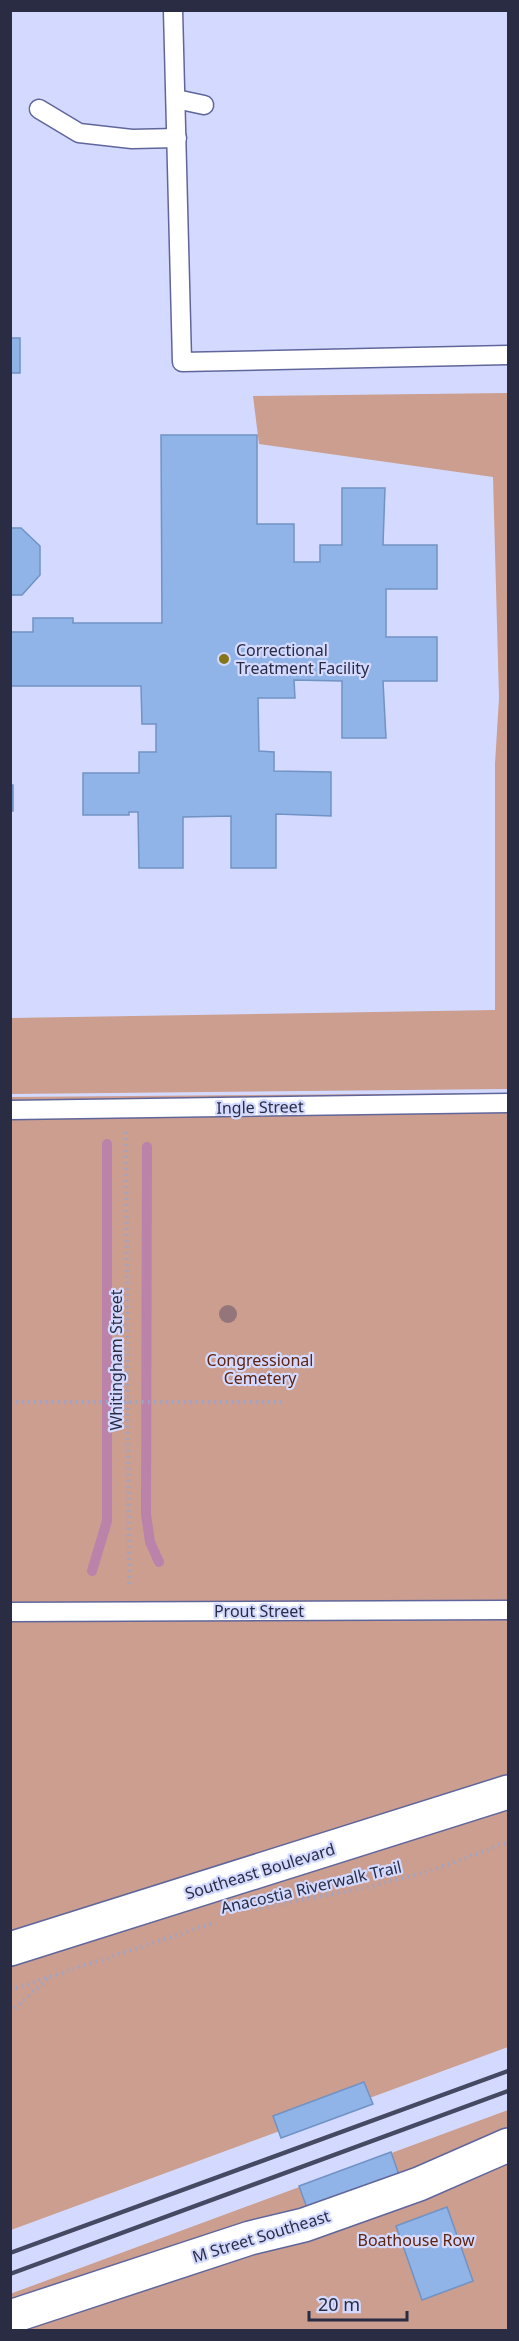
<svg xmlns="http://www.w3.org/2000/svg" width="519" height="2341" viewBox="0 0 519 2341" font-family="'Noto Sans',sans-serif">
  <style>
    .green { fill: #cb9e90 }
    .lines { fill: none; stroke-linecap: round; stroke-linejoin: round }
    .stream { stroke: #bb82aa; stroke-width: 10 }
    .building { fill: #91b4e8; stroke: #7192c4; stroke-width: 1.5 }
    .service-casing { stroke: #60669b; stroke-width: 21 }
    .minor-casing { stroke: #60669b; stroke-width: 36 }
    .tertiary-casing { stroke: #60669b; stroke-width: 36 }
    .path { stroke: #9fa4c5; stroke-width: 4; stroke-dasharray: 1.5 4.5; stroke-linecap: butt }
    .service { stroke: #fff; stroke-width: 18 }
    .minor { stroke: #fff; stroke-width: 33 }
    .tertiary { stroke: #fff; stroke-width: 33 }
    .rail { stroke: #454962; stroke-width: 4.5 }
    .tree { fill: #94757a }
    .poi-dot { fill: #867518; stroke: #d4daff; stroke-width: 2 }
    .labels { text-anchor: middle; stroke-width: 4.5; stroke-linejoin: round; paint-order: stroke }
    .poi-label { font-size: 16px; fill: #292c43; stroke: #d4daff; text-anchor: start }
    .street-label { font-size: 16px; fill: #292c43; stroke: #d4daff }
    .park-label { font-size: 16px; fill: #60230e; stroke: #d4daff }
  </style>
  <rect width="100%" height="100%" fill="#d4daff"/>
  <g class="green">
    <polygon points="508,393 508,1089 11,1094 11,1018 495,1010 495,764 499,698 493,477 259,444 253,396"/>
    <polygon points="508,1093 508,2047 11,2230 10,1097"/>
    <polygon points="508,2110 508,2330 11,2330 10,2294"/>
  </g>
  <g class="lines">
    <g class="stream">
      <polyline points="147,1147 146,1514 150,1542 159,1562"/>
      <polyline points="92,1571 107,1521 107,1144"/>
    </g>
  </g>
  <g class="building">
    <rect x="10" y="338" width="10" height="35"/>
    <polygon points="161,435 257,435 257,524 294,524 294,562 320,562 320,545 342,545 342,488 385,488 383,545 437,545 437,589 386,589 386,637 437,637 437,681 383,681 386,738 342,738 342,681 294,680 295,698 258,698 259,751 274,752 274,771 331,772 331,816 276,814 276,868 231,868 231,816 183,817 183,868 139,868 138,812 129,812 129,815 83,815 83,773 139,773 139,752 156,752 156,724 142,724 141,686 10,686 10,632 33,632 33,618 73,618 73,623 162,623"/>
    <polygon points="10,528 21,528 40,546 40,575 22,595 10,595"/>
    <rect x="10" y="785" width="3" height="26"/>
    <polygon points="364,2082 373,2104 281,2138 273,2116"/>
    <polygon points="391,2152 399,2175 307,2208 299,2186"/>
    <polygon points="447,2207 473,2281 422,2300 396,2226"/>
  </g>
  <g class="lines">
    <defs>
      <g id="service">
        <polyline points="173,10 182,362 508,355"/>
        <polyline points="176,99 204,105"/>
        <polyline points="39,109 79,133 132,139 177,138"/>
        <polyline points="10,1110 508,1103"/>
        <polyline points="10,1612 508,1610"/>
      </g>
      <polyline id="minor" points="10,1949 508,1792"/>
      <polyline id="tertiary" points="10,2317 250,2238 304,2225 419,2184 508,2145"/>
    </defs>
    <use href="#service" class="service-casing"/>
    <use href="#minor" class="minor-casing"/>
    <use href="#tertiary" class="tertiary-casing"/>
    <g class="path">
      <polyline points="126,1132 129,1587"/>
      <polyline points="10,1402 286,1402"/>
      <polyline points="255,1909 377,1885 436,1869 508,1842"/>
      <polyline points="10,1990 213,1923"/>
      <polyline points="10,2012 48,1979"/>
    </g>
    <use href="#service" class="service"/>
    <use href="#minor" class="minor"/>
    <use href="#tertiary" class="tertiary"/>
    <g class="rail">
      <polyline points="10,2253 508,2071"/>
      <polyline points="10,2274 508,2091"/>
    </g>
  </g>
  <circle class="tree" cx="228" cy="1314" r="9"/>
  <circle class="poi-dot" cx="224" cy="659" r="6"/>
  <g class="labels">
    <g class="poi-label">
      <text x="236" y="656">Correctional<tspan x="236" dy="18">Treatment Facility</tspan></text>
    </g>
    <g class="street-label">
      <text transform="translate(260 1107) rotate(-1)" y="6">Ingle Street</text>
      <text transform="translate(116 1360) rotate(-90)" y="6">Whitingham Street</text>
      <text x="259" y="1617">Prout Street</text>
      <text transform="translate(260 1871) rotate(-17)" y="6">Southeast Boulevard</text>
      <text transform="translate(311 1887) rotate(-13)" y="6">Anacostia Riverwalk Trail</text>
      <text transform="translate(261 2236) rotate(-17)" y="6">M Street Southeast</text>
    </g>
    <g class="park-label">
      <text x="260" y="1366">Congressional<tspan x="260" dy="18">Cemetery</tspan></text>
      <text x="416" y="2246">Boathouse Row</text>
    </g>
  </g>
  <rect width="519" height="2341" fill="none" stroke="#292c43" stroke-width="24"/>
  <path d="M309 2311v9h98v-9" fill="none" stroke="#292c43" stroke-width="3"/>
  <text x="318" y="2311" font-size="18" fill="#292c43" stroke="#d4daff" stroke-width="4.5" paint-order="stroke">20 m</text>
</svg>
